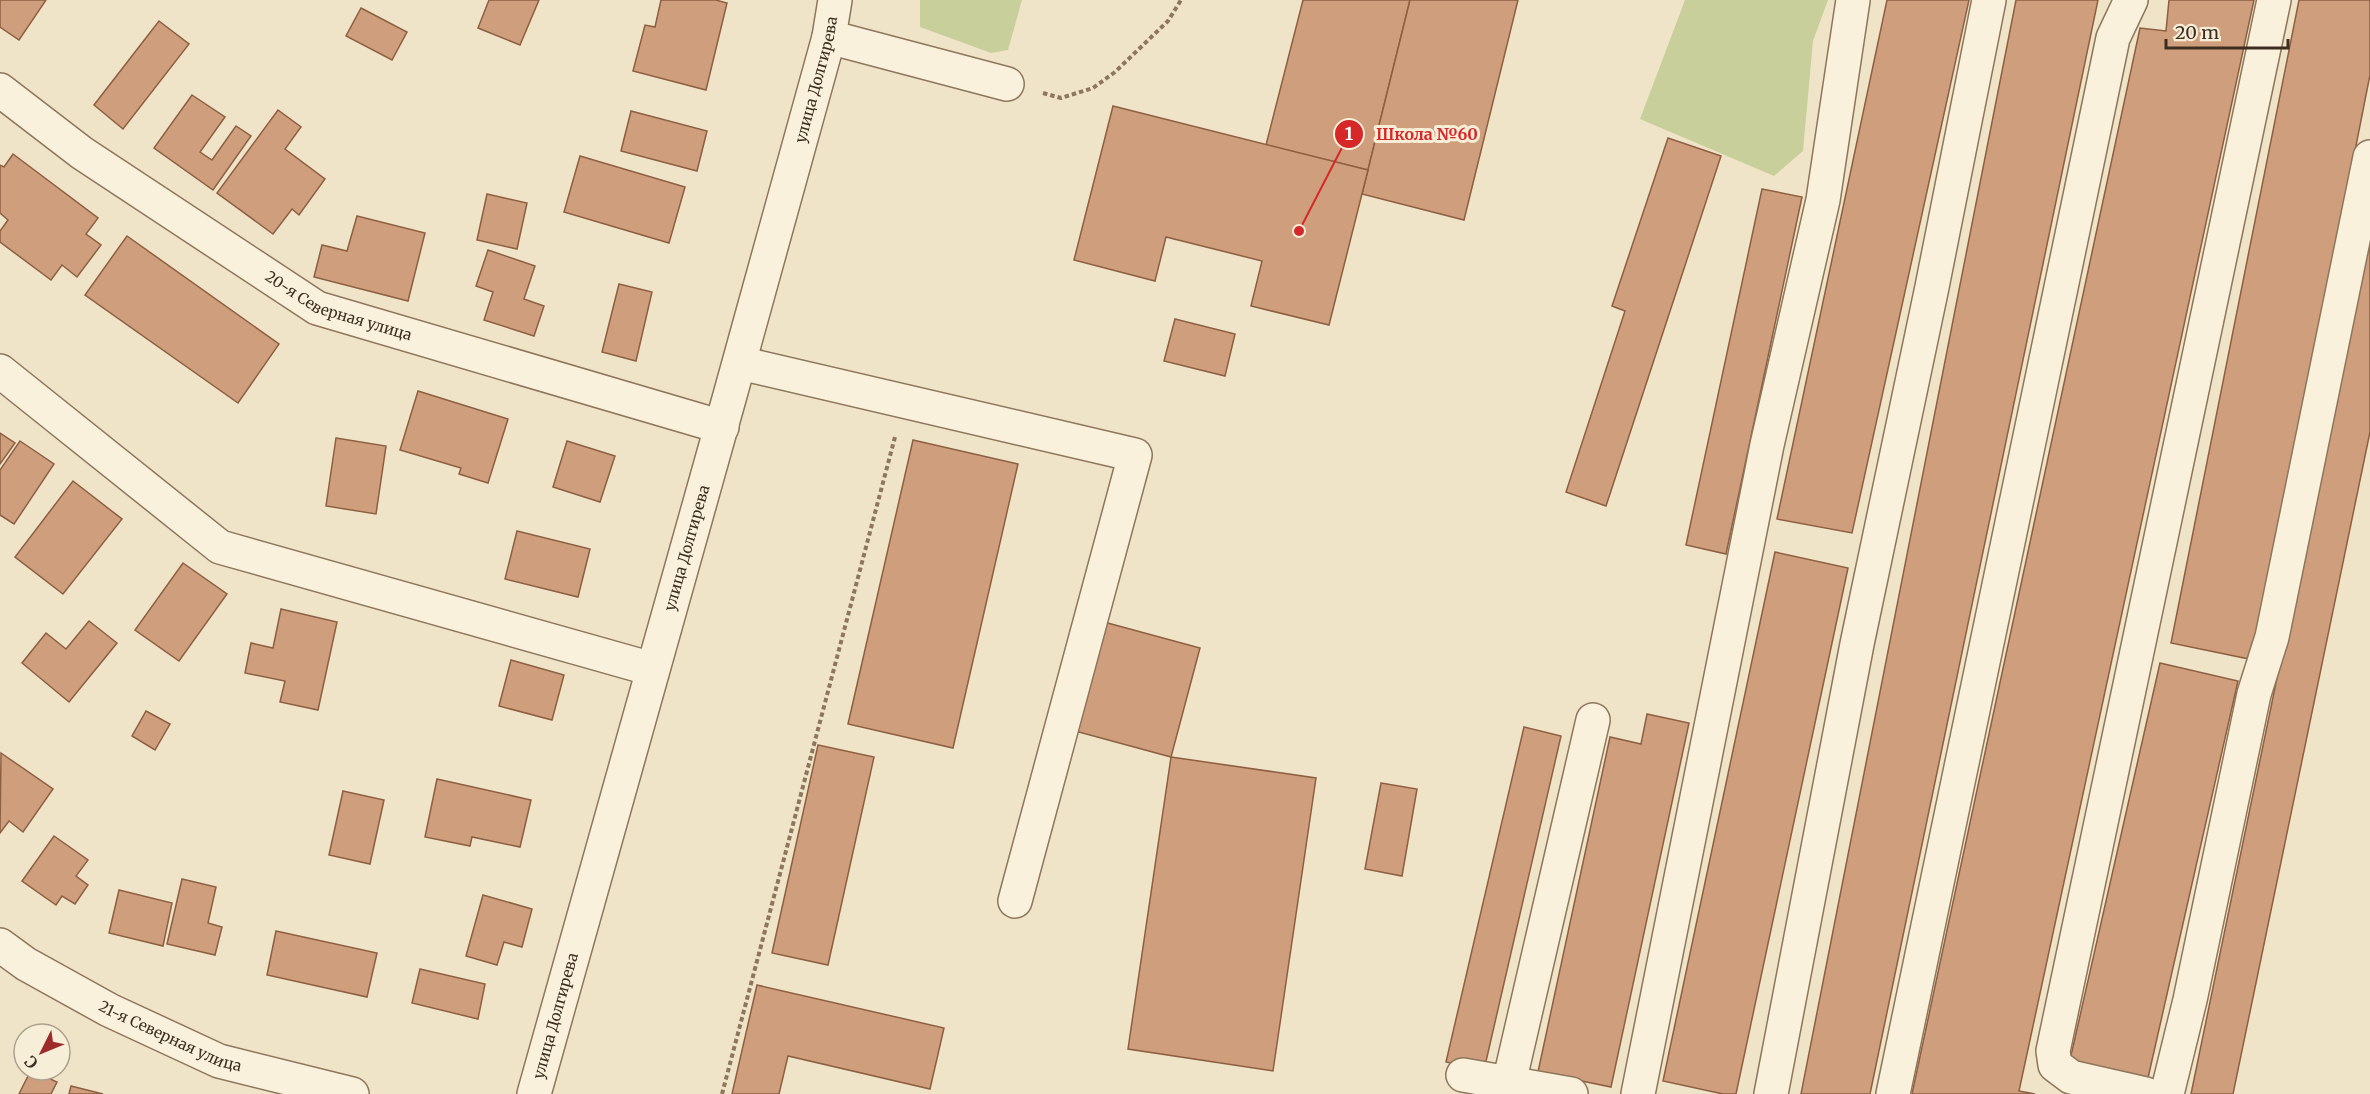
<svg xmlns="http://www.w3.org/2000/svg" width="2370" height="1094" viewBox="0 0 2370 1094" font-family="Merriweather,serif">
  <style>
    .green { fill: #c9cf9b }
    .building { fill: #cf9f7d; stroke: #8d5f41; stroke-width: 1.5 }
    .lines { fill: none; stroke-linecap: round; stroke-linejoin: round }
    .minor-casing { stroke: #8d765c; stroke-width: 36 }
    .path { stroke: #8d765c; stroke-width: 4; stroke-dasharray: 4.5 3; stroke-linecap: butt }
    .minor { stroke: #faf1dc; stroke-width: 33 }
    .labels { text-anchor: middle; stroke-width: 6; stroke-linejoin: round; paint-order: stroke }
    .street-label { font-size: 15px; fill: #3d2e20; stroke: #f7eed8 }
    .leader { fill: none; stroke: #d62828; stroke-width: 2 }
    .callout-dot { fill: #d62828; stroke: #f7eed8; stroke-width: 2 }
    .mark-label { font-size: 18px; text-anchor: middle; font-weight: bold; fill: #fff }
    .callout-label { font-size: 16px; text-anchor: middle; font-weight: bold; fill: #d62828; stroke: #f7eed8; stroke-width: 6; stroke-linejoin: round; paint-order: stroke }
  </style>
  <rect width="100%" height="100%" fill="#f0e4c8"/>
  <g class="green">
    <polygon points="920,0 1022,0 1008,50 991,53 920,27"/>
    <polygon points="1685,0 1828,0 1813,41 1803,151 1774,176 1640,119"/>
  </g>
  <g class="building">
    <polygon points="0,0 46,0 19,40 0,27"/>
    <polygon points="489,0 539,0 520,45 478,28"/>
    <polygon points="661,0 716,0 727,3 706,90 633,71 645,25 655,27"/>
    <polygon points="1303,0 1410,0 1368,170 1266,145"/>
    <polygon points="1410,0 1518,0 1464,220 1362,194"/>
    <polygon points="1887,0 1969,0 1852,533 1777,519"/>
    <polygon points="2016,0 2098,0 1870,1094 1801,1094"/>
    <polygon points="2169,0 2254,0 2019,1091 2035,1094 1912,1094 2140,28 2166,31"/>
    <polygon points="2299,0 2370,0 2370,75 2254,660 2171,643"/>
    <polygon points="361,8 407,32 392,60 346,36"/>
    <polygon points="159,21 189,44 123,129 94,105"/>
    <polygon points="192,95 225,117 200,152 212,160 236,126 251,136 213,190 154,148"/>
    <polygon points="1113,106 1368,170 1329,325 1251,306 1262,261 1166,237 1155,281 1074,260"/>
    <polygon points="278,110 301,127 285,149 325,179 299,215 292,209 273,234 217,193"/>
    <polygon points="631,111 707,131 697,171 621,151"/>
    <polygon points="1668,138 1721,156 1606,506 1566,492 1625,311 1612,306"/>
    <polygon points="13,154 98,218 86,234 101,245 77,277 62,265 51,280 0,242 0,231 8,220 0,213 0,165 4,167"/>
    <polygon points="580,156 685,187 669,243 564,212"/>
    <polygon points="1762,189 1802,197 1726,554 1686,545"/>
    <polygon points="487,194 527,203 517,249 477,240"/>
    <polygon points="357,216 425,233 408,301 314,277 322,245 347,251"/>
    <polygon points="2370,228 2370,432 2233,1094 2191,1094"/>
    <polygon points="127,236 279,344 238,403 85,295"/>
    <polygon points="488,250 535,266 524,299 544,306 534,336 484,320 493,292 476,286"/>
    <polygon points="619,284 652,292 636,361 602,352"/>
    <polygon points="1175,319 1235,334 1225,376 1164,361"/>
    <polygon points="418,391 508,419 488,483 459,474 461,468 400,450"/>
    <polygon points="0,433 15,443 0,464"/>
    <polygon points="336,438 386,446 376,514 326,506"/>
    <polygon points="913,440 1018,464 953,748 848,724"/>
    <polygon points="20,441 54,464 14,524 0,515 0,470"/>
    <polygon points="567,441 615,456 600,502 553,487"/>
    <polygon points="73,481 122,519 63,594 15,557"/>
    <polygon points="517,531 590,549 578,597 505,579"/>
    <polygon points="1775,552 1848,568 1736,1094 1723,1094 1663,1081"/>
    <polygon points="183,563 227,594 179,661 135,630"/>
    <polygon points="281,609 337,622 318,710 280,702 285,681 245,673 251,643 273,648"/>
    <polygon points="89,621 117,643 69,702 22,663 46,633 66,649"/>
    <polygon points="1104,622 1200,648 1171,757 1075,731"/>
    <polygon points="511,660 564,675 552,720 499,706"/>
    <polygon points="2160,663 2238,681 2148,1078 2070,1060"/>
    <polygon points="146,711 170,724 155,750 132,736"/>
    <polygon points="1647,714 1689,723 1611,1087 1538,1072 1610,737 1641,744"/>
    <polygon points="1524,727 1561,736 1484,1070 1446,1062"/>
    <polygon points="818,745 874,757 828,965 772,953"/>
    <polygon points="1,753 53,789 23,832 9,821 0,833"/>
    <polygon points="1171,757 1316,778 1273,1071 1128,1049"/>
    <polygon points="437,779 531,800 520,847 472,837 470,846 425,837"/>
    <polygon points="1381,783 1417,789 1402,876 1365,869"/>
    <polygon points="343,791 384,800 370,864 329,855"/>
    <polygon points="54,836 88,860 76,876 88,885 75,904 62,896 56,905 22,881"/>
    <polygon points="182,879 216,887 208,923 222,927 215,955 167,944"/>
    <polygon points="119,890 172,903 163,946 109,933"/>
    <polygon points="483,895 532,909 522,947 504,942 497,965 466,956"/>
    <polygon points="276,931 377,953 367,997 267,975"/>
    <polygon points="420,969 485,984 478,1019 412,1003"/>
    <polygon points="757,985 944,1028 930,1089 788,1056 779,1094 732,1094"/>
    <polygon points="31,1070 57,1082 51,1094 19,1094"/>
    <polygon points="71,1086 103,1094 69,1094"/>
  </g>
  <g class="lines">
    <defs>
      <g id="minor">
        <polyline points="829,37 1007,84"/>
        <path id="s1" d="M 0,90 L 82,153 L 317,308 L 722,427"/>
        <polyline points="740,363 1135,455 1015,901"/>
        <polyline points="0,371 220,547 652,669"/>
        <path id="s2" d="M 0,945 L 26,964 L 109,1010 L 219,1061 L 352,1094"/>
        <polyline points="1463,1075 1571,1094"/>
        <polyline points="1509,1083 1593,720"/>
        <path id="s3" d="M 534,1094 C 632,741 733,390 829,37 L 835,0"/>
        <polyline points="1638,1094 1767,445 1823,200 1853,0"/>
        <polyline points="1771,1094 1857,644 1932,287 1989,0"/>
        <polyline points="1893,1094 2113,38 2131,0"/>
        <polyline points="2146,1094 2071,1077 2055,1065 2053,1051 2274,0"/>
        <polyline points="2167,1094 2190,1000 2254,694 2272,637 2370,157"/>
      </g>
    </defs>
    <use href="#minor" class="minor-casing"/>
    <g class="path">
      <polyline points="1043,93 1061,98 1093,88 1115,72 1168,21 1181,0"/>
      <polyline points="722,1094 895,437"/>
    </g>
    <use href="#minor" class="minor"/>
  </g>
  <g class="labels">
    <g class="street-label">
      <text dy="5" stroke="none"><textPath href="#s3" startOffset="1053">улица Долгирева</textPath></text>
      <text dy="5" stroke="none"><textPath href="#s1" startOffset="404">20-я Северная улица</textPath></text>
      <text dy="5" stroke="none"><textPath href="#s3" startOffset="567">улица Долгирева</textPath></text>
      <text dy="5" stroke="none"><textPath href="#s3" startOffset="81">улица Долгирева</textPath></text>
      <text dy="5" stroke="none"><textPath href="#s2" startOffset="194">21-я Северная улица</textPath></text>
    </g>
  </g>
  <path class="leader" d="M1299 231L1349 134"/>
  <g class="callout-dot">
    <circle cx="1299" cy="231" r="6"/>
    <circle cx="1349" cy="134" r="15"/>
  </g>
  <g class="mark-label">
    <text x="1349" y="140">1</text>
  </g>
  <g class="callout-label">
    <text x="1427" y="140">Школа №60</text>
  </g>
  <g transform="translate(42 1052) rotate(227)"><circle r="28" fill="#f7eed8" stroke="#ada18e" stroke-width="1.5"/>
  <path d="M0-4.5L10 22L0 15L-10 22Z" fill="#9e2a2b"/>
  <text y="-9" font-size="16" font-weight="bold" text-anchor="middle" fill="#3d2e20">С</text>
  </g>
  <path d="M2166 39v9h122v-9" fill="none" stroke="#3d2e20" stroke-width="3"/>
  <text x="2175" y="39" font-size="18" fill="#3d2e20" stroke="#f7eed8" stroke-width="4.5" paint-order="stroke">20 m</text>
</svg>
